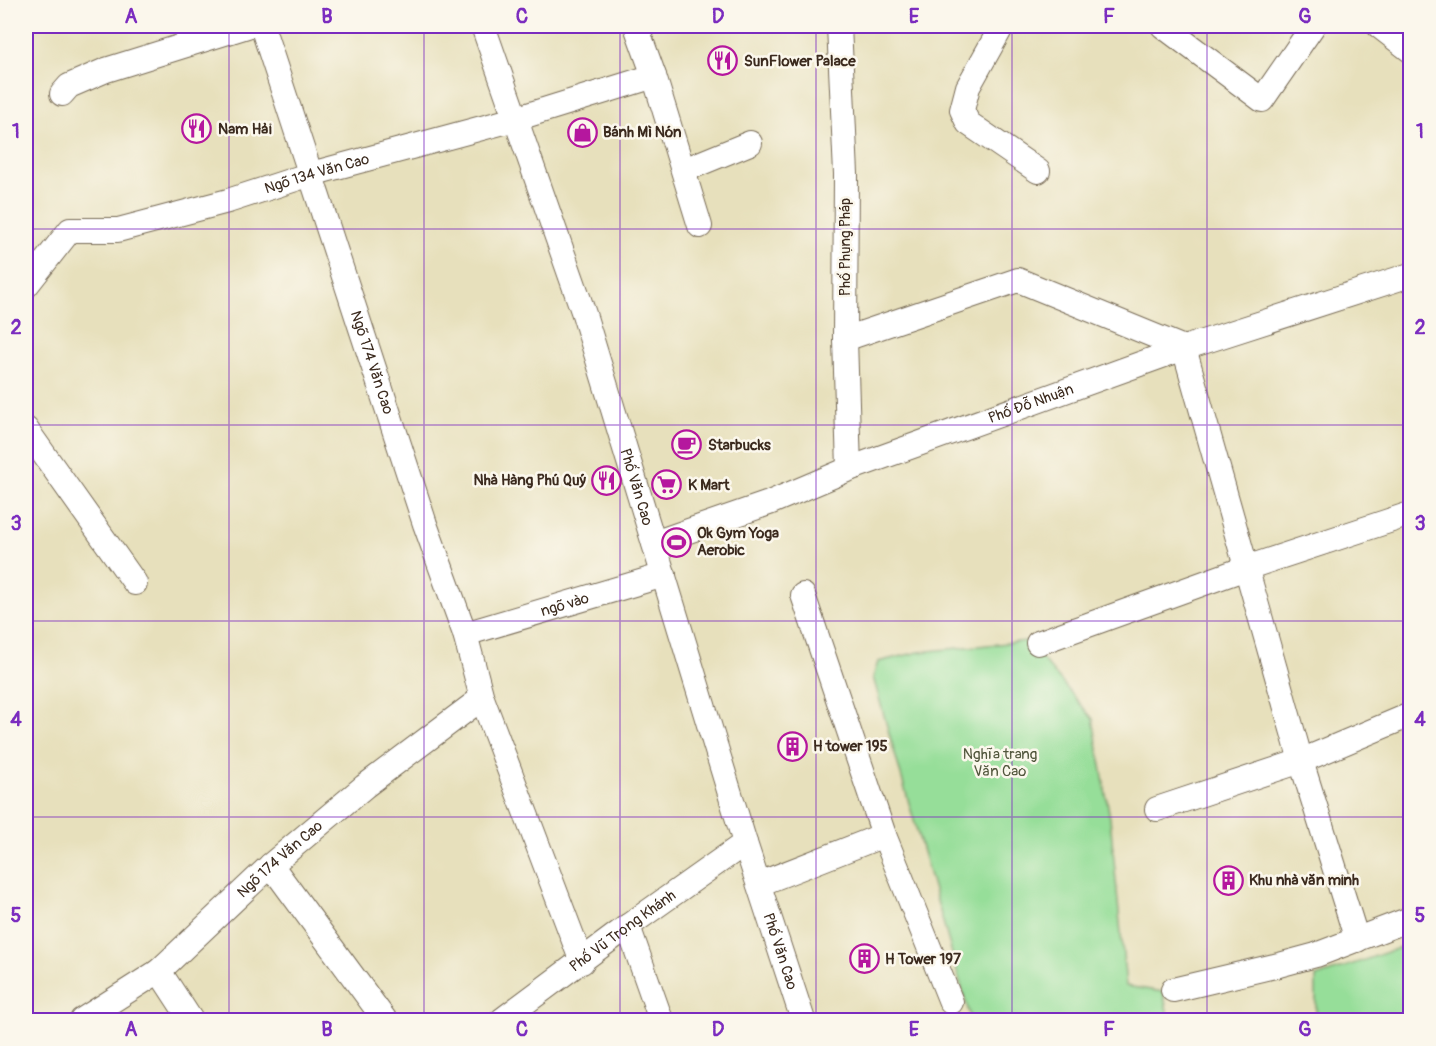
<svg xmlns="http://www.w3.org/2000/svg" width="1436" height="1046" viewBox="0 0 1436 1046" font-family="Pangolin,sans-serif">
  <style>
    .green { fill: #96de99; stroke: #68845c; stroke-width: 1.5 }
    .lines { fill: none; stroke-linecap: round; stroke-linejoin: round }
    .minor-casing { stroke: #776a55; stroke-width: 26 }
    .minor { stroke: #fff; stroke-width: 24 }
    .grid { fill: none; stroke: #7b2cbf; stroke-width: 1.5; stroke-opacity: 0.55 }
    .labels { text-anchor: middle; stroke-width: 5; stroke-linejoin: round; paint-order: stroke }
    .poi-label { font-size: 15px; font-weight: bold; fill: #3b2a1e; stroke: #fbf7ec; text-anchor: start }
    .street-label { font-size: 15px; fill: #3b2a1e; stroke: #fbf7ec }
    .park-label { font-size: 15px; fill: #52573d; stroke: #fbf7ec }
    .neatline { fill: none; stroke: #7b2cbf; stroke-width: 2 }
    .grid-label { font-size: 20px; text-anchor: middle; font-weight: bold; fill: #7b2cbf }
  </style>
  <rect width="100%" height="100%" fill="#fbf7ec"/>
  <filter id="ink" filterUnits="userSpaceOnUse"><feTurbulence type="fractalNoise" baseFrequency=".0167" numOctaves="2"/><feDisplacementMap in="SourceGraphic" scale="12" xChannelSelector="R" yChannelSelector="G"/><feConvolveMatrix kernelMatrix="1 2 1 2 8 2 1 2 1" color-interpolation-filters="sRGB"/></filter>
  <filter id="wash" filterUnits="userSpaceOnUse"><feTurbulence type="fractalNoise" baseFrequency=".008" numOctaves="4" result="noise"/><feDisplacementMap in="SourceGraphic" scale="24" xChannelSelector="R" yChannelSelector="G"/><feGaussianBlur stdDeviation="1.35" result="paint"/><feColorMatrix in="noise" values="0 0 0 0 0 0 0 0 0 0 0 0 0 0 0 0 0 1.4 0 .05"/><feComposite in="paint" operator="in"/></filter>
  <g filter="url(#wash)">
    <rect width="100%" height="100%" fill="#e7e0bc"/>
    <g class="green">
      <polygon points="1027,641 1093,719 1110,818 1126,986 1163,992 1169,1020 971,1020 873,677 878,662 919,652"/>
      <polygon points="1410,944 1410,968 1404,1020 1316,1020 1316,977"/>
    </g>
  </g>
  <g filter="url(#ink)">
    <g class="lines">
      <defs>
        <g id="minor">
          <path id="s1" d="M 262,26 L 425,524 L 465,634 L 482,698 L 582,962"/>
          <path id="s2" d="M 483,26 L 584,314 L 745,843 L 803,1020"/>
          <polyline points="636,26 654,76 700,226"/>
          <polyline points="839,26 846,174 845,339 849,469"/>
          <polyline points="1002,26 968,87 962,110 968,123 1038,171"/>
          <polyline points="1163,26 1262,100 1313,26"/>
          <polyline points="1379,26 1410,50"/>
          <polyline points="62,94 69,86 106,70 247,26"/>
          <polyline points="684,170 750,143"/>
          <path id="s3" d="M 26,286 L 70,230 L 118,230 L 228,201 L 311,174 L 515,119 L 654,76"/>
          <polyline points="845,339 1018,280 1184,348 1301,761 1357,940"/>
          <polyline points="26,429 135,583"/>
          <path id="s4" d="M 654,543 L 769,503 L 849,469 L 1184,348 L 1410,275"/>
          <path id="s5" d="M 465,634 L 664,575"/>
          <polyline points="1038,643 1246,568 1410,514"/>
          <polyline points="1157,809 1301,761 1410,715"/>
          <polyline points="884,835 951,1002"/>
          <polyline points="271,865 385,1020"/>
          <polyline points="759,884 884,835 803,595"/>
          <polyline points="628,926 661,1020"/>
          <polyline points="159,971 191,1020"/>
          <polyline points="1173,990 1279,965 1316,955 1410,919"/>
          <path id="s6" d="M 82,1020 L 159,971 L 271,865 L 365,786 L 482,698"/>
          <path id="s7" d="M 502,1020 L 628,926 L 745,843"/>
        </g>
      </defs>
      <use href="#minor" class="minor-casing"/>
      <use href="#minor" class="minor"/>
    </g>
  </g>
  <path class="grid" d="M 229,26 L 229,1020M 424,26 L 424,1020M 620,26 L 620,1020M 816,26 L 816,1020M 1012,26 L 1012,1020M 1207,26 L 1207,1020M 26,229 L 1410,229M 26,425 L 1410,425M 26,621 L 1410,621M 26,817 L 1410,817"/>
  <defs>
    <symbol id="restaurant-ring" viewBox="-11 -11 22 22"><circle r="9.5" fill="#fbf7ec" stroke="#b5179e" stroke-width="1.5"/><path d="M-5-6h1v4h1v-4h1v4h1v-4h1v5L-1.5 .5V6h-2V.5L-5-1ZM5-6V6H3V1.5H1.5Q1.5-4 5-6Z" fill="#b5179e"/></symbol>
    <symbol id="shop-ring" viewBox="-11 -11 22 22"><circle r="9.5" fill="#fbf7ec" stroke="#b5179e" stroke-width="1.5"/><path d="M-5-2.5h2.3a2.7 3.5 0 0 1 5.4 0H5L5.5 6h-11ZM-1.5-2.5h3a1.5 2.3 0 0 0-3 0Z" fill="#b5179e"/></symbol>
    <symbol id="cafe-ring" viewBox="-11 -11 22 22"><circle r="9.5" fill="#fbf7ec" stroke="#b5179e" stroke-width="1.5"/><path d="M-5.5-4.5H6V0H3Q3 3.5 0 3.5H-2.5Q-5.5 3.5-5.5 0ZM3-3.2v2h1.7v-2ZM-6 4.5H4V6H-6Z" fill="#b5179e"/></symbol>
    <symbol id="supermarket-ring" viewBox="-11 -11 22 22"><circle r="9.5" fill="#fbf7ec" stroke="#b5179e" stroke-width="1.5"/><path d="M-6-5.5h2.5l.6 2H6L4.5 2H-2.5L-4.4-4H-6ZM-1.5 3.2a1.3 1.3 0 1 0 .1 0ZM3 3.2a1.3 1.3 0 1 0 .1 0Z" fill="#b5179e"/></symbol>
    <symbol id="stadium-ring" viewBox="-11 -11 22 22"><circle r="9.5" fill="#fbf7ec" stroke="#b5179e" stroke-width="1.5"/><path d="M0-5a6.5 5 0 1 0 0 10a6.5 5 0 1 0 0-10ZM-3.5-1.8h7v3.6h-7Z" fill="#b5179e"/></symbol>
    <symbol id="building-ring" viewBox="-11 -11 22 22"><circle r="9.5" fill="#fbf7ec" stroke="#b5179e" stroke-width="1.5"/><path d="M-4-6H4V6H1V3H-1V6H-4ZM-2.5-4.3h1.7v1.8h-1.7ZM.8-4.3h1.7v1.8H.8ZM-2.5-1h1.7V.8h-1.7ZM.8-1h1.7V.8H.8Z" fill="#b5179e"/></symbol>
  </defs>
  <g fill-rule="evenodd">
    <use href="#restaurant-ring" x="706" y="44" width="33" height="33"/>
    <use href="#restaurant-ring" x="180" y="112" width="33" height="33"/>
    <use href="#shop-ring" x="566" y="116" width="33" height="33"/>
    <use href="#cafe-ring" x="670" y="428" width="33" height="33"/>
    <use href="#restaurant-ring" x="590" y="464" width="33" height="33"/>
    <use href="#supermarket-ring" x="650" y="468" width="33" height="33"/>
    <use href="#stadium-ring" x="660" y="526" width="33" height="33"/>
    <use href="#building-ring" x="776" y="730" width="33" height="33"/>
    <use href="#building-ring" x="1212" y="864" width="33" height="33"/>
    <use href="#building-ring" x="848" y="942" width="33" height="33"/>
  </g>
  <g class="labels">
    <g class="poi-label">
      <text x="744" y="66">SunFlower Palace</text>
      <text x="218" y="134">Nam Hải</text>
      <text x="603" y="137">Bánh Mì Nón</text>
      <text x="708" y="450">Starbucks</text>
      <text x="586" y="485" text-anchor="end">Nhà Hàng Phú Quý</text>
      <text x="688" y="490">K Mart</text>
      <text x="697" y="538">Ok Gym Yoga<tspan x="697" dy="17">Aerobic</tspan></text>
      <text x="813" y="751">H tower 195</text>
      <text x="1249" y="885">Khu nhà văn minh</text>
      <text x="885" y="964">H Tower 197</text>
    </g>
    <g class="street-label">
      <text dy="5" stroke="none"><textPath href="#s3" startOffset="326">Ngõ 134 Văn Cao</textPath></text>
      <text transform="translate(845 247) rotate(-90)" y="5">Phố Phụng Pháp</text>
      <text dy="5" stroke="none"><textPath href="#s1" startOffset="354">Ngõ 174 Văn Cao</textPath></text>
      <text dy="5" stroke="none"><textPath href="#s4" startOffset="402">Phố Đỗ Nhuận</textPath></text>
      <text dy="5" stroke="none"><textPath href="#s2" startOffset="486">Phố Văn Cao</textPath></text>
      <text dy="5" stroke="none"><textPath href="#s5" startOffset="104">ngõ vào</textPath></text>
      <text dy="5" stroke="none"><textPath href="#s6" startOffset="256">Ngõ 174 Văn Cao</textPath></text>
      <text dy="5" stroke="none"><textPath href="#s7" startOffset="150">Phố Vũ Trọng Khánh</textPath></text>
      <text dy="5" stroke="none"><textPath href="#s2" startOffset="972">Phố Văn Cao</textPath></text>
    </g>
    <g class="park-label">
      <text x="1000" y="759">Nghĩa trang<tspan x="1000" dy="17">Văn Cao</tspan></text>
    </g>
  </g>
  <rect width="1436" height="1046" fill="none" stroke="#fbf7ec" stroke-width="66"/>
  <rect x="33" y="33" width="1370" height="980" class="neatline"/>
  <g class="grid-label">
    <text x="131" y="23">A</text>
    <text x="327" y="23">B</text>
    <text x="522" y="23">C</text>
    <text x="718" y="23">D</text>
    <text x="914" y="23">E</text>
    <text x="1109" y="23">F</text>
    <text x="1305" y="23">G</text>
    <text x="16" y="138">1</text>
    <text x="1420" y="138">1</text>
    <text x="16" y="334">2</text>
    <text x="1420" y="334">2</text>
    <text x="16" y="530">3</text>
    <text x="1420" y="530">3</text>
    <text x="16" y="726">4</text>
    <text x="1420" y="726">4</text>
    <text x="16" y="922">5</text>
    <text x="1420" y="922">5</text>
    <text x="131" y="1036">A</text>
    <text x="327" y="1036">B</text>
    <text x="522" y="1036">C</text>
    <text x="718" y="1036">D</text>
    <text x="914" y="1036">E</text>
    <text x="1109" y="1036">F</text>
    <text x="1305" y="1036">G</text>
  </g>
</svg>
